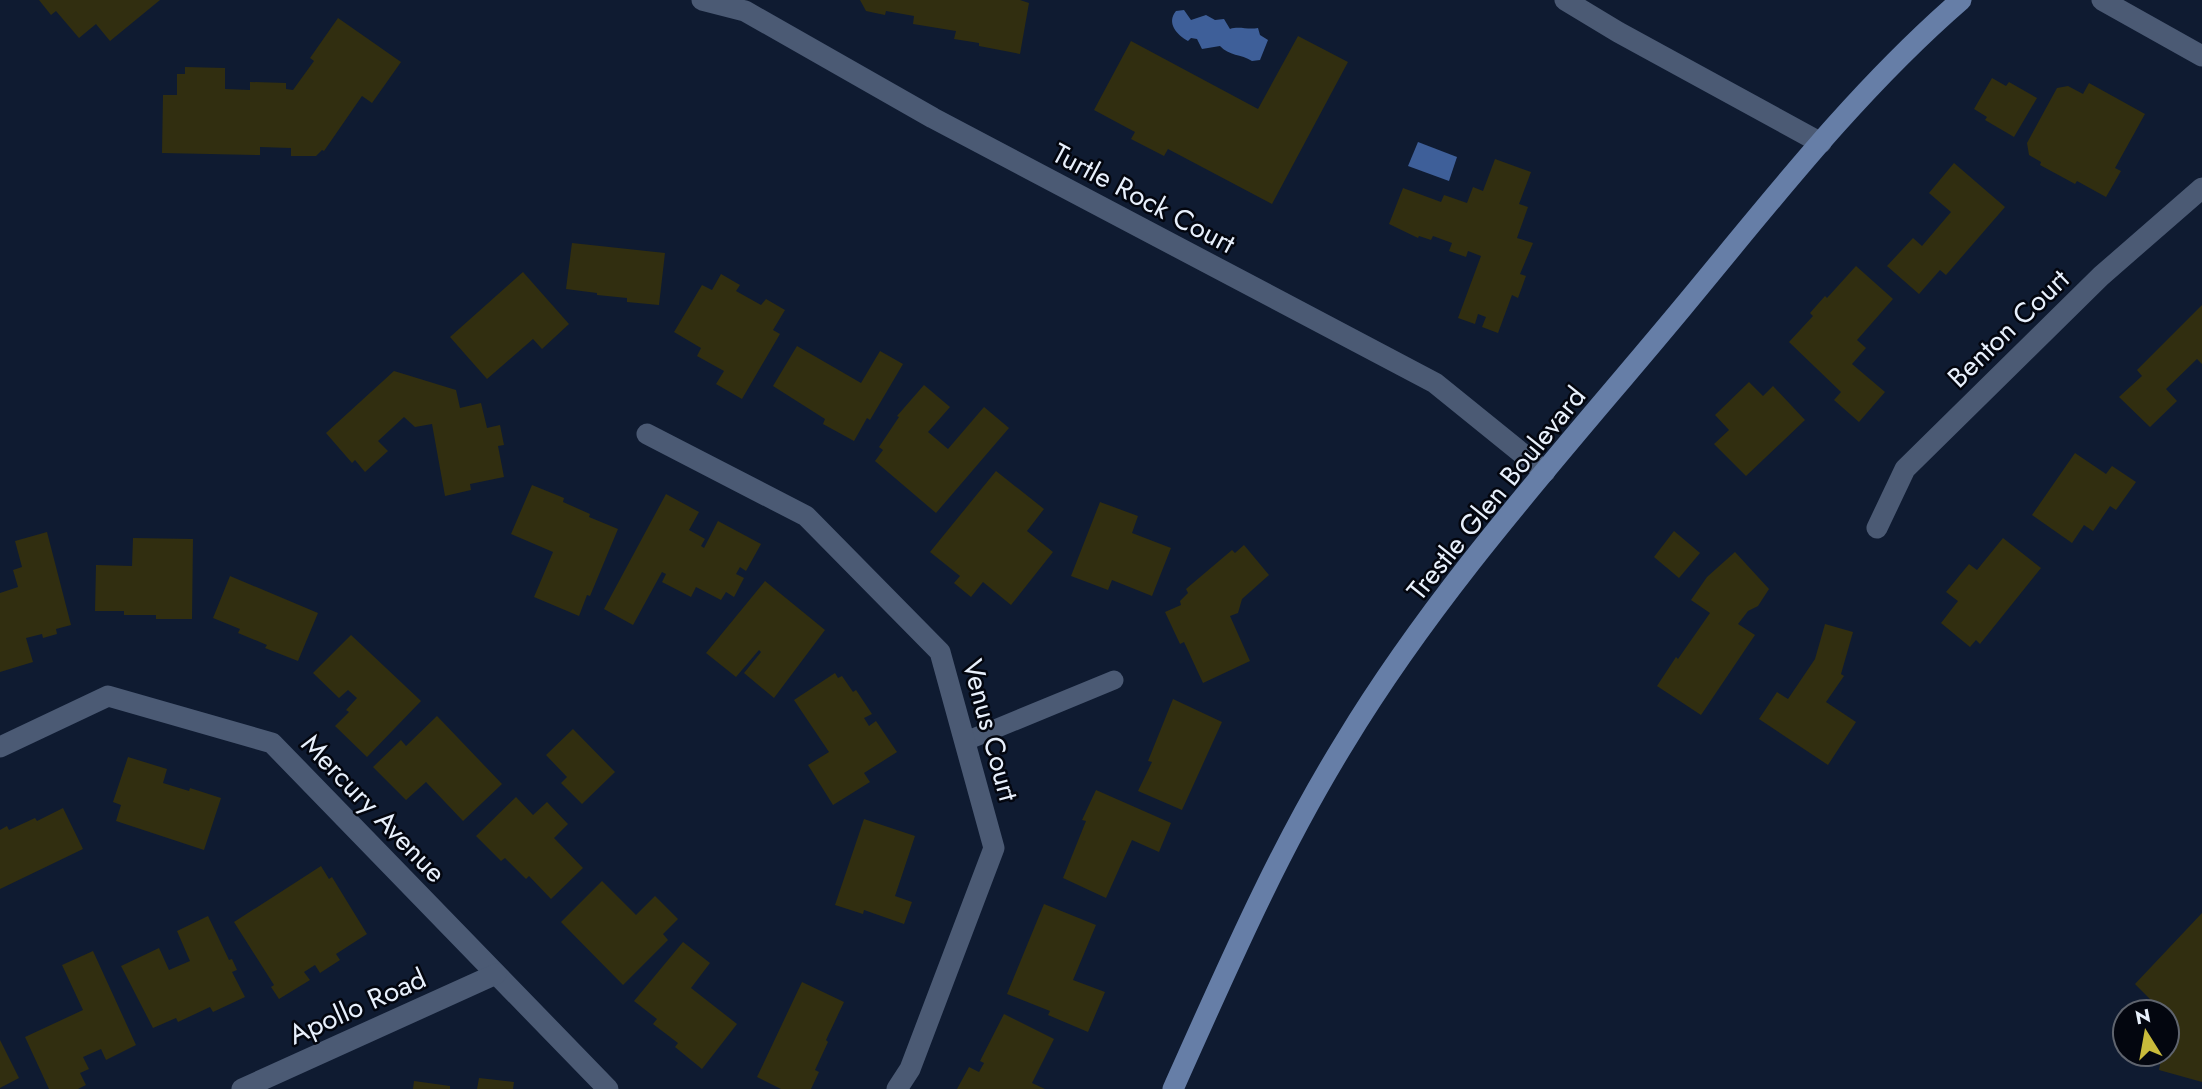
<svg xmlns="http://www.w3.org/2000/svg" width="2202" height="1089" viewBox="0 0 2202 1089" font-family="Jost,sans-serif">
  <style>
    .water { fill: #3e5f99 }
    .building { fill: #312e10 }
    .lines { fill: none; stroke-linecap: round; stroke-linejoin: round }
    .lane { stroke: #4b5a74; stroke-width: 19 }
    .street { stroke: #4b5a74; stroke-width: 21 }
    .secondary { stroke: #667ea7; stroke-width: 21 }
    .labels { text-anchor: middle; stroke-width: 5; stroke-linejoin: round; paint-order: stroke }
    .street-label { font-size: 28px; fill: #e8f0fc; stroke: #03060f }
  </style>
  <rect width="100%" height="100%" fill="#0f1b31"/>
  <g class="water">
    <path d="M 1184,10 L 1191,20 L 1206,15 L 1215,20 L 1224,19 L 1230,29 C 1239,26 1248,30 1258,28 L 1260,35 L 1268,40 L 1260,60 L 1252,61 C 1241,54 1229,56 1220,46 L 1202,49 L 1197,39 L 1191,38 L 1188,41 C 1177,35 1166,23 1176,11 Z"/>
    <polygon points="1418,142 1457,157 1449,181 1408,166"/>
  </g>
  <g class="building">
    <polygon points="39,0 160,0 110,41 96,24 79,38 56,11 51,15"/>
    <polygon points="860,0 1020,0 1029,3 1020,54 979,46 979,43 954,39 956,31 913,24 914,16 886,11 885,15 866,11"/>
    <polygon points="338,18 401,62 372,103 362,96 324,151 322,150 316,156 291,156 291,148 260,147 260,155 162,153 163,95 177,95 177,74 185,74 185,67 225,68 225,89 250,90 250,82 286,83 286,89 293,90 314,61 310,58"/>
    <polygon points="1298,36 1348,62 1272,204 1168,149 1164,156 1131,139 1135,132 1094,110 1131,41 1258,109"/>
    <polygon points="1992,78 2006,86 2009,82 2037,98 2014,137 1985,120 1987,117 1974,109"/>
    <polygon points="2089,83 2145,114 2115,168 2121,171 2106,197 2077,181 2075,184 2040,165 2041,162 2029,155 2027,143 2057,88 2068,86 2083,94"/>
    <polygon points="1495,159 1531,172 1519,204 1528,207 1517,238 1533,243 1520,274 1526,276 1518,298 1512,295 1498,333 1482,327 1486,317 1478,314 1475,324 1458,318 1481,256 1468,251 1466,257 1449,251 1452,243 1433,236 1431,240 1419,236 1418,238 1389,224 1403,188 1441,202 1444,195 1467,203 1473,187 1483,191"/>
    <polygon points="1954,163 2005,207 1946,275 1940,270 1919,294 1887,266 1913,238 1922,246 1951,212 1929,193"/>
    <polygon points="572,243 665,253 659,305 627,302 627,298 597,295 597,293 566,289"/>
    <polygon points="1856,266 1893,299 1857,340 1866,348 1852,364 1885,392 1859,422 1834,400 1841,392 1789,342 1813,316 1810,313 1825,296 1827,298"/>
    <polygon points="523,272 569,324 542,349 533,339 487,379 450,337"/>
    <polygon points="721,274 740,285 736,291 761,305 766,299 785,310 773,330 780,334 742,399 716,384 724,371 697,356 701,348 674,332 702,285 712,290"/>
    <polygon points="2202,305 2202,364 2197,359 2166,389 2177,401 2150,427 2119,397 2142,376 2137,370"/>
    <polygon points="797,346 861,383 880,351 903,364 870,420 867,418 854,441 823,424 825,419 773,386"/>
    <polygon points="394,371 456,390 460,408 481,403 487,428 500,425 504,445 498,446 504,477 470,484 471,490 445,496 432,424 415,427 404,417 378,441 388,451 365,472 355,460 352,463 326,433"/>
    <polygon points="1749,382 1763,396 1773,386 1805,420 1746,476 1714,444 1729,430 1715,415"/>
    <polygon points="924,385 950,407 928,432 948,449 984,407 1009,428 936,513 875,461 883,450 879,447 899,417 897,416"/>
    <polygon points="2075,453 2106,474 2112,466 2136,482 2116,510 2110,506 2093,531 2084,525 2072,543 2032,515"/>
    <polygon points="996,471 1044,509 1027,531 1053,552 1011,605 983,582 971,597 954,583 960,576 930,552"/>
    <polygon points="532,485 564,498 563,502 590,514 589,517 618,529 590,596 587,595 579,616 534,597 553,552 511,534"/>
    <polygon points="666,494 699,512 689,530 705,539 701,546 704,548 718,521 761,544 746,571 740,567 736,574 744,578 734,597 726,592 721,600 696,587 691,597 662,582 666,574 662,572 633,625 604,609"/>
    <polygon points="1100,502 1138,516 1132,533 1171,548 1152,596 1112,580 1108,590 1071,576"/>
    <polygon points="1674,531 1700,553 1679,578 1654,557"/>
    <polygon points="47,532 71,625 56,629 57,634 43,638 42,634 26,638 33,662 0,672 0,593 18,587 13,570 22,567 15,541"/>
    <polygon points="133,538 193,539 192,619 156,619 156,615 124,615 124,611 95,611 96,565 132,566"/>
    <polygon points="2003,538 2041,568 1980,644 1976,640 1970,647 1941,623 1958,601 1946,592 1969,564 1977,570"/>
    <polygon points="1244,545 1269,575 1242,599 1238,613 1230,616 1250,661 1203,683 1184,642 1180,644 1165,612 1181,605 1180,601 1188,593 1186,589 1232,550 1235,553"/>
    <polygon points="1735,552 1769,589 1758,606 1748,611 1738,624 1755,635 1701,715 1657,686 1676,657 1678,659 1710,613 1691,600 1707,577"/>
    <polygon points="230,576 318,613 298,661 265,648 267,645 238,633 240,629 213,618"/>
    <polygon points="765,581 825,630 774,698 744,673 761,652 759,650 736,677 706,653"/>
    <polygon points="1825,624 1853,632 1841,674 1844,676 1826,702 1856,722 1828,765 1759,719 1777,692 1788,699 1815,659"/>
    <polygon points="351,635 421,701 367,757 335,726 349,712 346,710 357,698 348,690 339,698 313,673"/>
    <polygon points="835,673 838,678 842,676 853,692 856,690 872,714 864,718 869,726 876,721 897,752 864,773 870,782 833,805 808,765 829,752 794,700"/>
    <polygon points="1173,699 1222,722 1182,810 1138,791 1152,762 1148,761"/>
    <polygon points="437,716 502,784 463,821 426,782 406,800 373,767 401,740 406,746"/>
    <polygon points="573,729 615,772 582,804 561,783 567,777 546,755"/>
    <polygon points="128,757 167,769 163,783 189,791 190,788 221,798 204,850 116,821 121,805 113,802"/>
    <polygon points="1096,790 1171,823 1159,852 1132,840 1106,898 1063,878 1086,821 1082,820"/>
    <polygon points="516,797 533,815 547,802 568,824 554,838 583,868 551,899 529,876 526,879 505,858 501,861 476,836"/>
    <polygon points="63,808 83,849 0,889 0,830 7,826 9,830 35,818 37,821"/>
    <polygon points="864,819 915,836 895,896 912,902 904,924 864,910 863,914 835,905"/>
    <polygon points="321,866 329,879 332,877 367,934 336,954 340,960 320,973 315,965 304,972 310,980 279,999 271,987 274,985 234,922"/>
    <polygon points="602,881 636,915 655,896 678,919 663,934 668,940 623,985 561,922"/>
    <polygon points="1044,904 1096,925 1073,980 1105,992 1088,1032 1048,1015 1050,1011 1007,994"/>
    <polygon points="2202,913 2202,1082 2159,1070 2162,1054 2167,1054 2167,1012 2136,1012 2150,999 2135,984"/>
    <polygon points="208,916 229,960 232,959 237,970 232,972 245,997 213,1012 210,1007 178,1022 176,1018 153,1028 121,966 159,948 169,970 190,961 177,931"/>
    <polygon points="683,942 710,963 691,988 737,1024 702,1069 675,1047 678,1043 653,1024 657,1019 634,1001"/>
    <polygon points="93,951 136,1045 106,1060 101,1049 83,1057 89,1069 80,1073 86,1085 78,1089 49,1089 25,1037 83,1010 62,965"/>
    <polygon points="802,982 844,1002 826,1040 828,1042 815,1070 819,1072 811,1089 781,1089 757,1077"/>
    <polygon points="1004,1014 1054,1039 1032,1083 1045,1089 957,1089 969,1067 979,1072 984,1063 980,1061"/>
    <polygon points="2125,1023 2125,1039 2112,1035"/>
    <polygon points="0,1040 19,1078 0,1088"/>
    <polygon points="479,1078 514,1082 513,1089 477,1089"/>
    <polygon points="414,1081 450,1086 450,1089 413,1089"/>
  </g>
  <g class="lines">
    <polyline class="lane" points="966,741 1114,680"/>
    <g class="street">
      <polyline points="702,0 745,11 933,118 1435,383 1545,472"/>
      <polyline points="1565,0 1618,32 1821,143"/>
      <polyline points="2102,0 2202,56"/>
      <polyline points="647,434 806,516 940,652 994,848 910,1069 897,1089"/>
      <polyline points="1877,528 1905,469 2101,276 2202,188"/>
      <polyline points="0,747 108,696 272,743 608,1089"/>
      <polyline points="242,1089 496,974"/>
    </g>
    <path class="secondary" d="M 1173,1089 C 1226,971 1277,852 1345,742 C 1440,585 1566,448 1683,307 C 1771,201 1856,91 1961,0"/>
  </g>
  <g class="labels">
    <g class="street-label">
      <text transform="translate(1144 198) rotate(28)" y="10">Turtle Rock Court</text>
      <text transform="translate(2008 328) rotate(-44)" y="10">Benton Court</text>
      <text transform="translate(1496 493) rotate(-51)" y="10">Trestle Glen Boulevard</text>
      <text transform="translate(991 730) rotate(75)" y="10">Venus Court</text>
      <text transform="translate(374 808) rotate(46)" y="10">Mercury Avenue</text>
      <text transform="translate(357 1006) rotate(-24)" y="10">Apollo Road</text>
    </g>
  </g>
  <g transform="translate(2146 1033) rotate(349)"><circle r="33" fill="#03060f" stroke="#5f646e" stroke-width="2"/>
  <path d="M0-5L12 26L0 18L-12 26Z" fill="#c9bb3b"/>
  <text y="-10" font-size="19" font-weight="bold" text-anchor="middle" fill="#e8f0fc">N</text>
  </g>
</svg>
